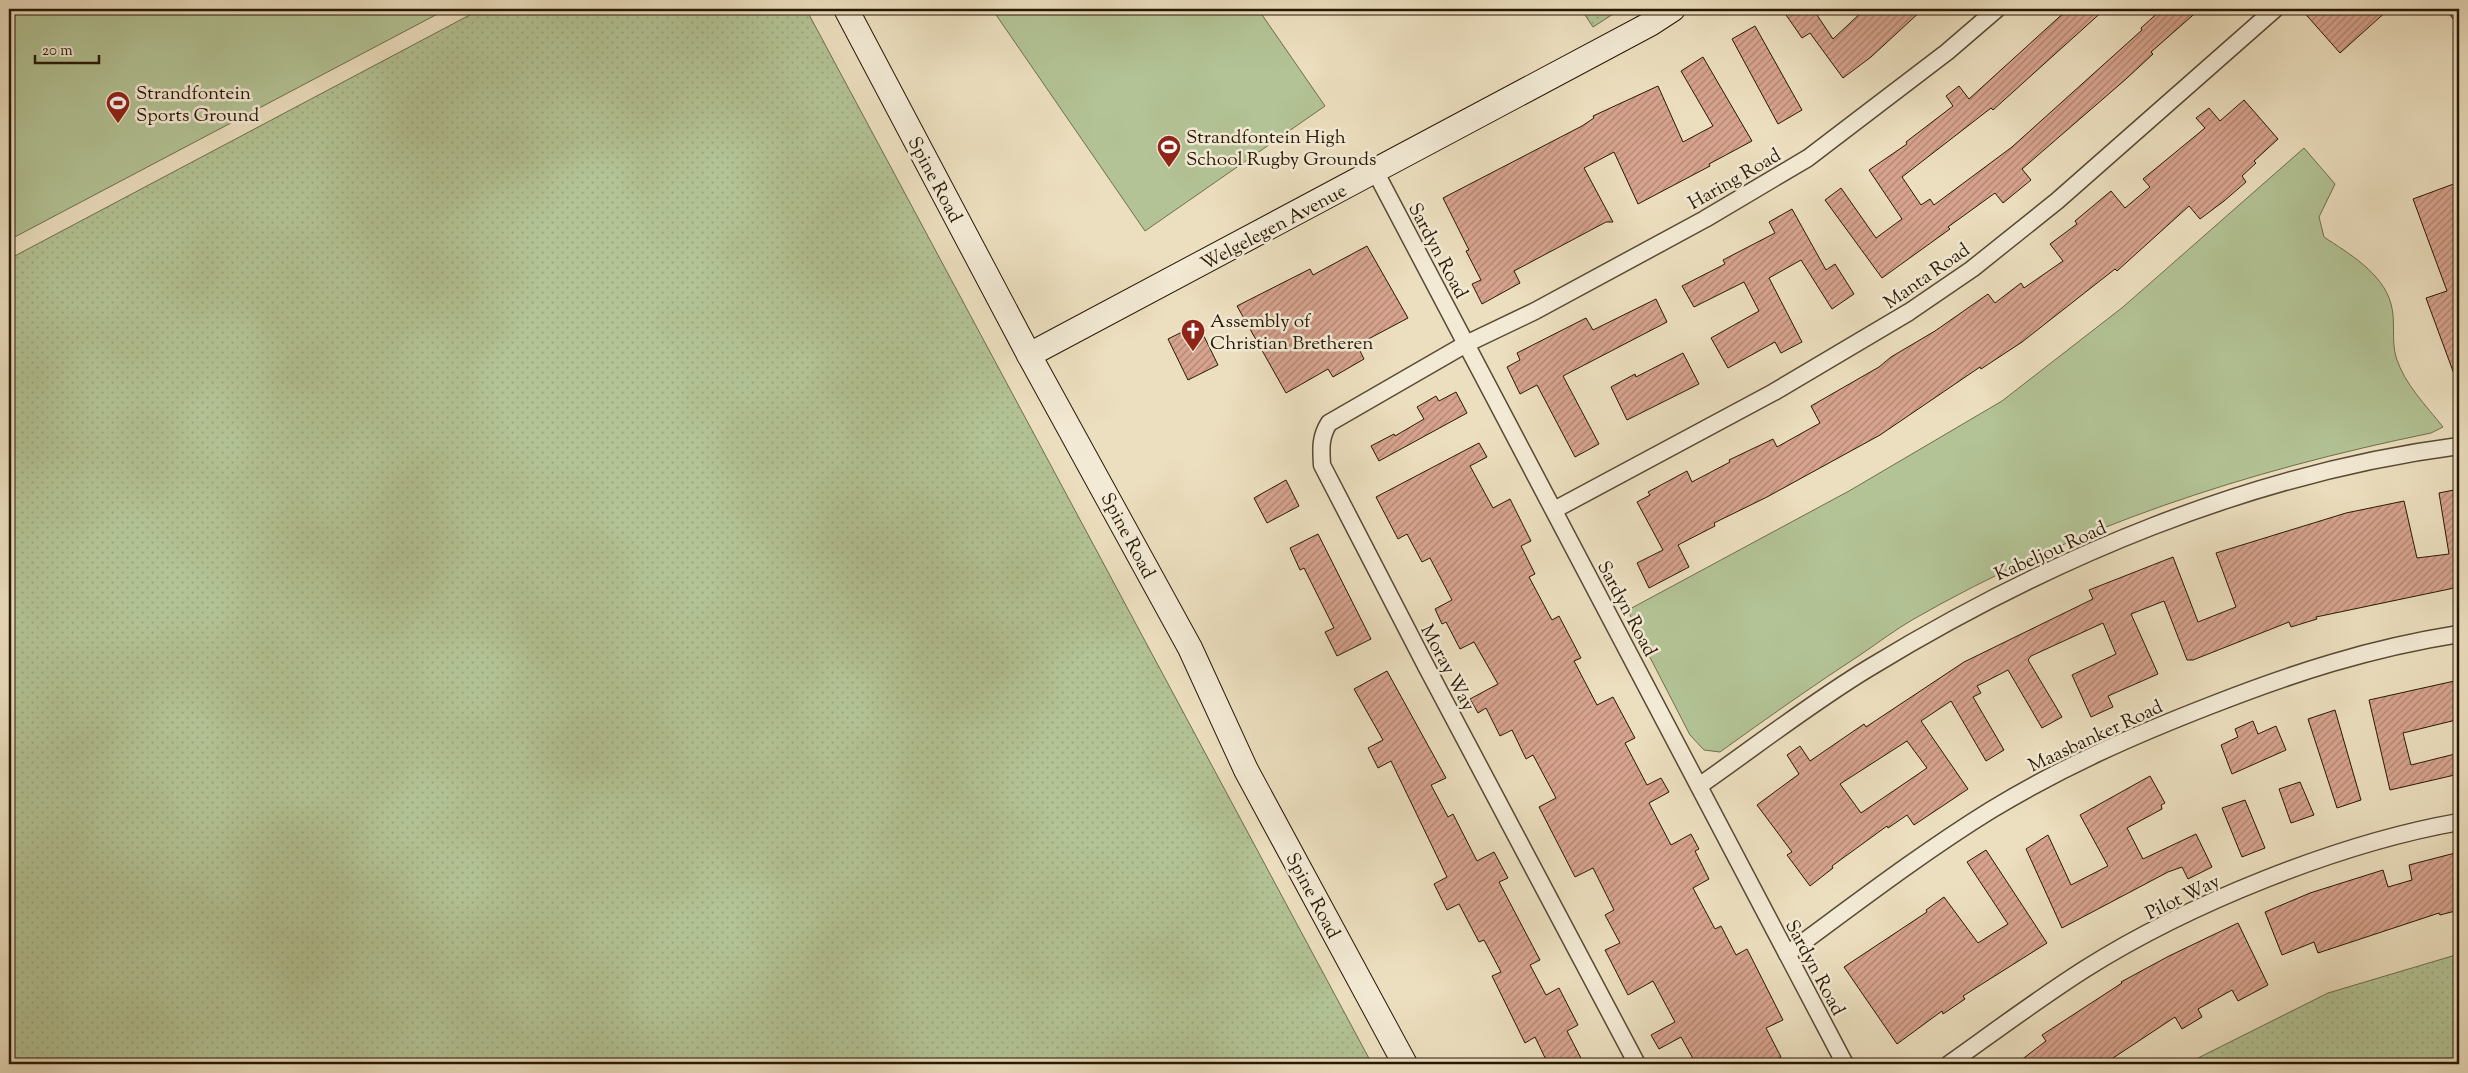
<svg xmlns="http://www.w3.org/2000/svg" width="2468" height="1073" viewBox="0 0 2468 1073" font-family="'Sorts Mill Goudy',serif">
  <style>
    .grass { fill: url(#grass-dots); stroke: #6e6e4d }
    .green { fill: #b3c395; stroke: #6e6e4d }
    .building { fill: url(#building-hatch); stroke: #281805; fill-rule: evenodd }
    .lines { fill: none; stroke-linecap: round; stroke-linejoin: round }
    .street-casing { stroke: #594a34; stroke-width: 19 }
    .secondary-casing { stroke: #281805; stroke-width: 26 }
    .street { stroke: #f3ead5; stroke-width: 16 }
    .secondary { stroke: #f3ead5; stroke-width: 24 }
    .labels { text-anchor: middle; stroke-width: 5; stroke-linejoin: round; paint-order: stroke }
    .poi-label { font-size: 19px; fill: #281805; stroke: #f3ead5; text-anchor: start }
    .street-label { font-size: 19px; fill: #281805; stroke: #f3ead5 }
  </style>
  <defs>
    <pattern id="grass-dots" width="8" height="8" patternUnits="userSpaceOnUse" patternTransform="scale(1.25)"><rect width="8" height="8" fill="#b3c395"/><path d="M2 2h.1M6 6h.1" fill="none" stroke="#9aa77f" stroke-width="1.8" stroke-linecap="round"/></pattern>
    <pattern id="building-hatch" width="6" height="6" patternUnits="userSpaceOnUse" patternTransform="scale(1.25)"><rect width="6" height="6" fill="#d7a38e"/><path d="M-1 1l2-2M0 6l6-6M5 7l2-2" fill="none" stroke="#ae8472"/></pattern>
  </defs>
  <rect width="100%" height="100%" fill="#ecdfbf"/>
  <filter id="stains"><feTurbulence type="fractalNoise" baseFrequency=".004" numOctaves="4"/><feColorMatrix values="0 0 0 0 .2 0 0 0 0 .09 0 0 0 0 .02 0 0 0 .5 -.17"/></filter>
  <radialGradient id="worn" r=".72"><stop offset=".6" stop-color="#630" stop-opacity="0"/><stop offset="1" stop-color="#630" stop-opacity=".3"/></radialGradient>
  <g class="grass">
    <polygon points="481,9 806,9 1372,1064 9,1064 9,259"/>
    <polygon points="1581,9 1621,9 1593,27"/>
    <polygon points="2459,954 2459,1064 2186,1064 2328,993"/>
  </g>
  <g class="green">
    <polygon points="9,9 447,9 9,240"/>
    <polygon points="992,9 1258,9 1325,106 1145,231"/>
    <path d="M 2304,148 L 2335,184 L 2319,217 L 2324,237 C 2348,253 2383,273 2391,304 C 2396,321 2391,340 2396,357 C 2405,385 2425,404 2443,427 L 2431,433 C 2246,471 2076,526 1912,620 C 1895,630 1879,642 1863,653 C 1814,685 1767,718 1720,752 L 1704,750 L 1690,735 L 1639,636 L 1628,610 L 1849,491 L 2002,401 L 2123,307 Z"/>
  </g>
  <g class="building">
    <polygon points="1782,9 1813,9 1833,39 1865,9 1923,9 1871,57 1843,78 1810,33 1802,38"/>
    <polygon points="2068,9 2105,9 1993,110 1991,108 1902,177 1921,205 1930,199 1934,205 2012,147 2142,30 2141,28 2162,9 2200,9 2151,52 2153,54 2126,79 2022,169 2031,180 2003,203 1995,193 1948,227 1950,229 1882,278 1825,200 1841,188 1876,238 1902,219 1869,170 1907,144 1906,142 1953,106 1946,96 1959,86 1969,99"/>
    <polygon points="2301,9 2389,9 2340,53"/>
    <polygon points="1755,26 1802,110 1778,124 1732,39"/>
    <polygon points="1703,57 1752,141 1709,164 1710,166 1638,204 1614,152 1584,168 1613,222 1606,222 1514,271 1520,283 1482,304 1472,284 1481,280 1466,251 1469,250 1443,198 1582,126 1594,118 1593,116 1658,86 1683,142 1713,126 1681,71"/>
    <polygon points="2244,100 2278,139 2254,161 2256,163 2242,176 2246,182 2224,201 2200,219 2189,206 2117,271 2115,269 2022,342 1981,369 1980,367 1880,435 1767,497 1714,523 1715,526 1678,545 1689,567 1649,588 1637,563 1663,550 1637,502 1650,495 1648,492 1687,471 1692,482 1730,462 1729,460 1773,439 1777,447 1820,423 1811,406 1879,367 1891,357 1935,331 1988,294 1995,303 2021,283 2024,288 2063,261 2050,244 2077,224 2075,221 2111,191 2125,208 2150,187 2143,179 2205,128 2196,118 2209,108 2220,121"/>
    <polygon points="2459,182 2459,382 2457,382 2426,298 2447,291 2413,199"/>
    <polygon points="1792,209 1826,270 1835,264 1854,294 1832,309 1801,260 1769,278 1802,342 1781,353 1775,342 1728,368 1711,338 1759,311 1744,282 1694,307 1682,286 1725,264 1723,260 1775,233 1769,222"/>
    <polygon points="1367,246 1408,318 1357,345 1364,359 1333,377 1328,369 1286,393 1237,306 1310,269 1313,275"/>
    <polygon points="1656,299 1667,322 1563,376 1599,444 1575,457 1537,385 1520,394 1507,367 1520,360 1517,353 1586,318 1593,330"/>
    <polygon points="1198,324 1218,365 1188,380 1168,339"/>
    <polygon points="1683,353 1699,384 1627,420 1611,387 1635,374 1636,377"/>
    <polygon points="1456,392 1467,413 1379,461 1371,446 1394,434 1395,436 1424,419 1417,407 1436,396 1439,401"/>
    <polygon points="1479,443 1487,457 1470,466 1493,508 1510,499 1531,541 1521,546 1535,574 1529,577 1552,620 1559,616 1581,658 1574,661 1597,705 1613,697 1635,738 1625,743 1647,785 1661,778 1669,792 1649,803 1671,845 1691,834 1699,849 1695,851 1709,879 1693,888 1715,929 1721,926 1736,955 1747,949 1783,1020 1766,1028 1781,1057 1767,1064 1696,1064 1681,1037 1659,1049 1651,1035 1675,1022 1653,981 1628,995 1605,950 1620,943 1605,915 1614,910 1593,868 1575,877 1539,807 1556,798 1533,755 1526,759 1512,730 1500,736 1486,708 1478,713 1470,699 1498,684 1474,642 1460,649 1446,622 1442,624 1435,609 1452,600 1430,558 1422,562 1407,534 1398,539 1376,497"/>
    <polygon points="1286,480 1299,506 1267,523 1254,498"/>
    <path d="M 2459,489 L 2459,587 L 2316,617 L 2317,619 L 2291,627 L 2289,622 L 2193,660 L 2187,660 L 2164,601 L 2131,614 L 2158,674 L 2108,696 L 2113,707 L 2091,717 L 2072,675 L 2116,654 L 2103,623 L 2031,656 L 2028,660 L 2062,717 L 2042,728 L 2008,670 L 1977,686 L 1981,693 L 1973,697 L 2004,750 L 1986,761 L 1951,701 L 1921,721 L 1968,789 L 1914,825 L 1907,815 L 1888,828 L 1887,826 L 1832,866 L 1833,868 L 1810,886 L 1787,855 L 1792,852 L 1757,805 L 1799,774 L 1787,755 L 1800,746 L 1810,761 L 1864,724 L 1866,727 L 1964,662 L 2093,599 L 2089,590 L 2173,557 L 2198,622 L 2236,607 L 2216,553 L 2346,513 L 2404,501 L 2417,558 L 2449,554 L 2439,493 ZM 1907,741 L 1927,768 L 1861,813 L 1840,784 Z"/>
    <polygon points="1318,534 1371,639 1337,656 1325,632 1334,628 1304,568 1300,570 1290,548"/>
    <polygon points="1387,671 1446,778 1431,785 1448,817 1453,814 1477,861 1494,852 1508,878 1499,882 1540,960 1530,965 1546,995 1559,988 1578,1025 1567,1031 1584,1064 1548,1064 1535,1037 1525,1043 1492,976 1501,972 1484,940 1479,942 1459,904 1447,910 1434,884 1447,877 1391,761 1378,768 1368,748 1383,740 1354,689"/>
    <polygon points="2459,680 2459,705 2453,707 2456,720 2403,733 2411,765 2459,753 2459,774 2390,790 2369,700"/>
    <polygon points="2335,710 2361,800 2337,808 2308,719"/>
    <polygon points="2253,721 2258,734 2276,726 2286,750 2232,774 2221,745 2238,737 2235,729"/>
    <polygon points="2150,776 2165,803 2161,805 2162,809 2127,828 2143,859 2196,834 2212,867 2188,879 2182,867 2168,872 2062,928 2026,849 2048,835 2071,885 2108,866 2080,815"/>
    <polygon points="2300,782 2314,815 2291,823 2279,789"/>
    <polygon points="2245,800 2265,848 2242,857 2222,808"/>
    <polygon points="1986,850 2047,943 1963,996 1965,999 1943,1014 1942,1011 1897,1044 1844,967 1927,912 1926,910 1944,897 1978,943 2008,924 1967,862"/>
    <polygon points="2459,852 2459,910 2440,915 2439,913 2318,953 2314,942 2282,955 2265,912 2310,893 2383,870 2388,887 2412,880 2409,865"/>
    <polygon points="2238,923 2268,985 2238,1001 2232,990 2198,1009 2202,1017 2182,1029 2175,1017 2104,1064 2016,1064 2046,1041 2042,1035 2122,983 2121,982 2169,956"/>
  </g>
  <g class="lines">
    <defs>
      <g id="street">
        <polyline points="2457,9 2459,12"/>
        <polyline points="1375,171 1845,1064"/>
        <polyline points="1554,510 1774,392 1909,312 1972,269 2057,201 2275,9"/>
        <path d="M 1699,786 C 1755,747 1811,703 1869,668 C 2048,559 2250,473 2459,446"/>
        <path d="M 1787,954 C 1854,905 1920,854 1991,810 C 2062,767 2132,736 2209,706 C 2293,673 2370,648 2459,634"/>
        <path d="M 1637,1064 L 1426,666 L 1322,465 C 1321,449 1320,437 1329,423 L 1466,344 L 1535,311 L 1705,219 L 1808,158 L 1947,52 L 1997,9"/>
        <path d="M 1949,1064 C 1994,1032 2038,999 2085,969 C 2188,904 2339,843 2459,822"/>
      </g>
      <g id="secondary">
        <polyline points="846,9 1029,355 1190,648 1246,770 1405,1064"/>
        <polyline points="1029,355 1650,24 1673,9"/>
      </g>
    </defs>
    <use href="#street" class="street-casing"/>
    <use href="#secondary" class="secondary-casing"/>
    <use href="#street" class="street"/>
    <use href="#secondary" class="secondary"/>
  </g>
  <defs>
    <symbol id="stadium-pin" viewBox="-11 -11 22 30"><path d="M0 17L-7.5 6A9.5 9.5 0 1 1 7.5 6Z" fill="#8f2418" stroke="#f3ead5"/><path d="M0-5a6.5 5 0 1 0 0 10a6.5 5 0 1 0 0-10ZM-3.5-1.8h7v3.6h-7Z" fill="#fff"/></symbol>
    <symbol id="church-pin" viewBox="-11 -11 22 30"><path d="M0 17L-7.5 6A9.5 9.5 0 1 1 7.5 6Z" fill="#8f2418" stroke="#f3ead5"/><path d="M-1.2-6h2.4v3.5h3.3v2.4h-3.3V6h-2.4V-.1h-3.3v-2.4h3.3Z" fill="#fff"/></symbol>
  </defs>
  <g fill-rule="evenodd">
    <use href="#stadium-pin" x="104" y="89" width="28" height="38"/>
    <use href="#stadium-pin" x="1155" y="133" width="28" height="38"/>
    <use href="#church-pin" x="1179" y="317" width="28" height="38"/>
  </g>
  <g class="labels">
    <g class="poi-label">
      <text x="136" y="99">Strandfontein<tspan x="136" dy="22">Sports Ground</tspan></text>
      <text x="1186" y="143">Strandfontein High<tspan x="1186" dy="22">School Rugby Grounds</tspan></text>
      <text x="1210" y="327">Assembly of<tspan x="1210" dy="22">Christian Bretheren</tspan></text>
    </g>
    <g class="street-label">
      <text transform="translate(1734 178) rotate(-30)" y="7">Haring Road</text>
      <text transform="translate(936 179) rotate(62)" y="7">Spine Road</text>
      <text transform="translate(1273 226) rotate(-28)" y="7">Welgelegen Avenue</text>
      <text transform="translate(1439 250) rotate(62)" y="7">Sardyn Road</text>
      <text transform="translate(1926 275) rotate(-35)" y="7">Manta Road</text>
      <text transform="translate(1129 535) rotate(62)" y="7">Spine Road</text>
      <text transform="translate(2050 550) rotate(-24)" y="7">Kabeljou Road</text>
      <text transform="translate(1628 608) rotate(62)" y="7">Sardyn Road</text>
      <text transform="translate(1449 667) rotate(62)" y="7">Moray Way</text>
      <text transform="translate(2095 735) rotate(-25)" y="7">Maasbanker Road</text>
      <text transform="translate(1314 895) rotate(62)" y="7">Spine Road</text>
      <text transform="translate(2182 896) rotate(-26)" y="7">Pilot Way</text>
      <text transform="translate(1816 967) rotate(62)" y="7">Sardyn Road</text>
    </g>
  </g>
  <rect width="2468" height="1073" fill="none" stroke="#ecdfbf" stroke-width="30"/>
  <rect x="10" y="10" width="2448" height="1053" fill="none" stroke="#281805" stroke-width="2.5"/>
  <rect x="15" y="15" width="2438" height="1043" fill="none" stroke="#281805"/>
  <path d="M35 55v8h64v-8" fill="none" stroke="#281805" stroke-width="2.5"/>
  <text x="42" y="55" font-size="15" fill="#281805" stroke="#f3ead5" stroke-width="4" paint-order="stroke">20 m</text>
  <rect width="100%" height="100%" filter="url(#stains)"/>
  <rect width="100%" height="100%" fill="url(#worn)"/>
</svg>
